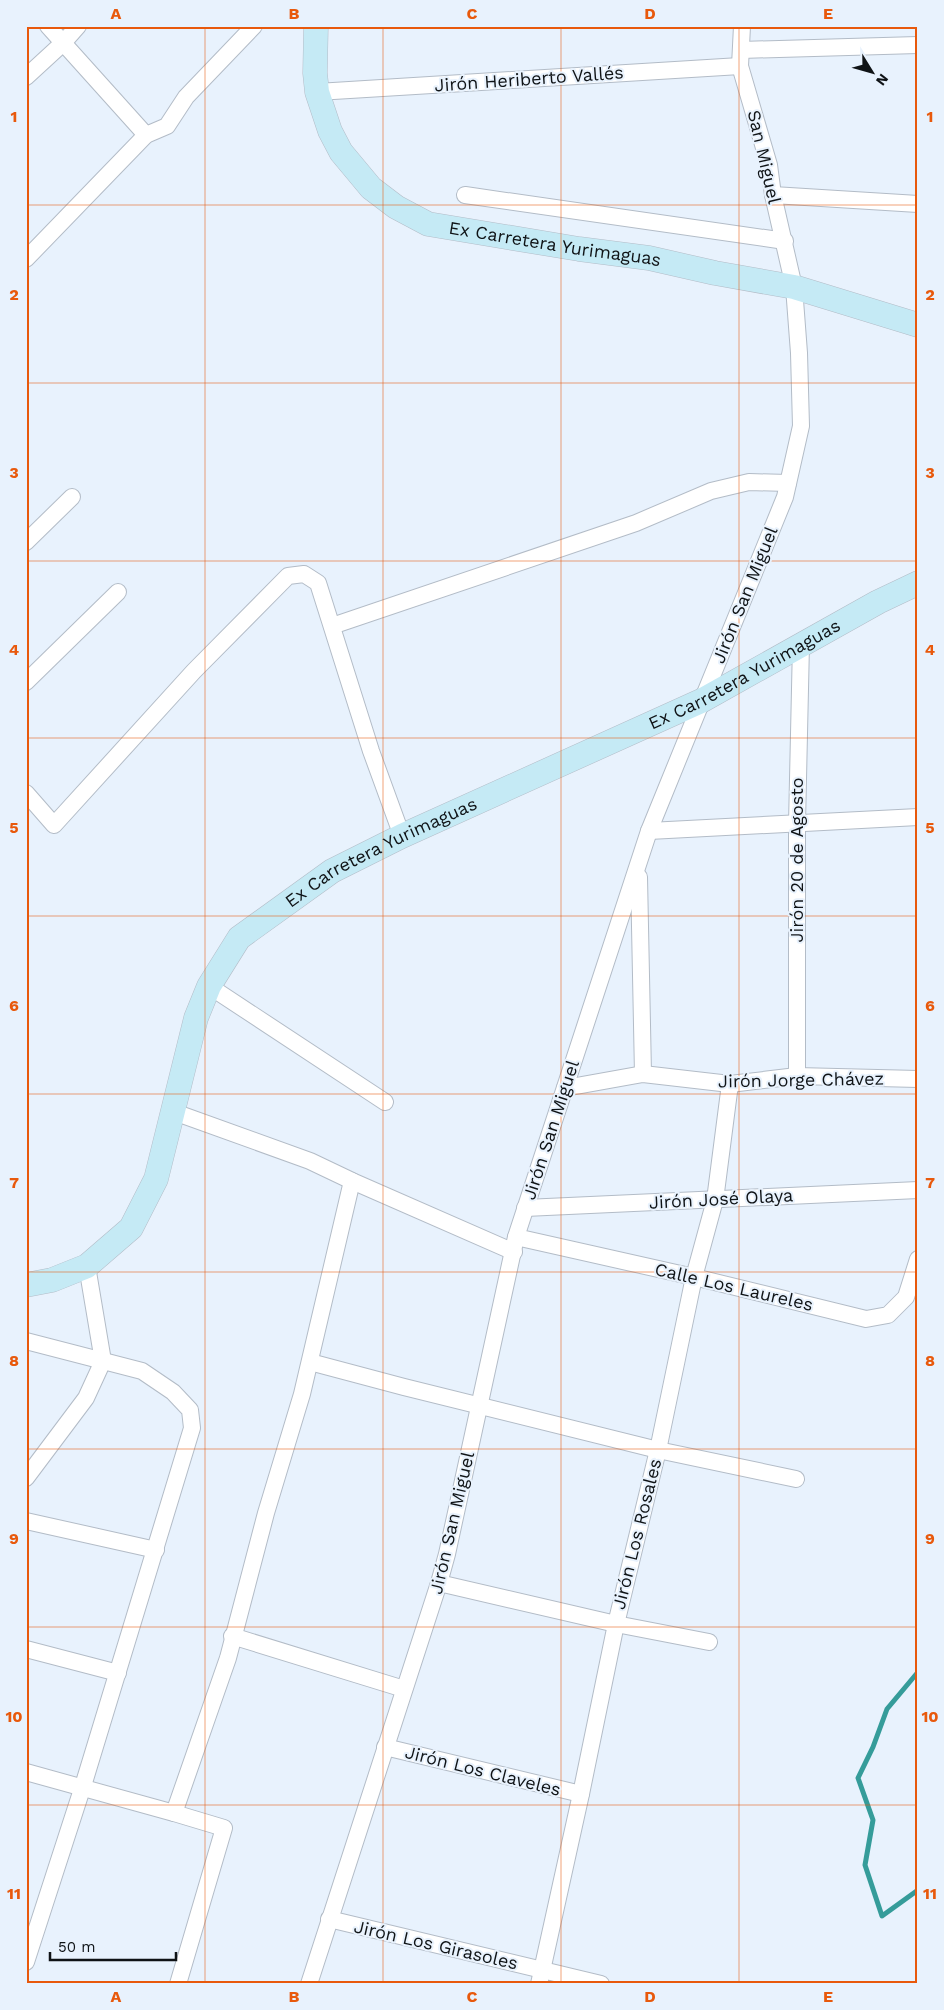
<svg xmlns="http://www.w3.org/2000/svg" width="944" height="2010" viewBox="0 0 944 2010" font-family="'Work Sans',sans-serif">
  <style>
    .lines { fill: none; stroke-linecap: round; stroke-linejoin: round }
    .stream { stroke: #359c9a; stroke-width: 5 }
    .street-casing { stroke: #b3bcc7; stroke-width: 18 }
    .secondary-casing { stroke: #b3bcc7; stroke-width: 25 }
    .street { stroke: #fff; stroke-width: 16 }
    .secondary { stroke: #c5eaf5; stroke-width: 24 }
    .grid { fill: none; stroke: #e8590c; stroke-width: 1; stroke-opacity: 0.55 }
    .labels { text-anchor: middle; stroke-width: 4; stroke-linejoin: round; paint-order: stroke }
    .street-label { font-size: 18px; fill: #0f1316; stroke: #e8f2fd }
    .neatline { fill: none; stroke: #e8590c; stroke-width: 2 }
    .grid-label { font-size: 16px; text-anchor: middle; font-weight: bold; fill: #e8590c }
  </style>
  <rect width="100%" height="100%" fill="#e8f2fd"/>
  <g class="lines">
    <polyline class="stream" points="918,1672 887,1709 873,1747 858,1778 873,1820 865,1865 882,1916 918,1890"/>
    <defs>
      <g id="street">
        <polyline points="48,26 146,135"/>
        <polyline points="741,50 918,45"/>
        <polyline points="26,77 63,43 78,26"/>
        <polyline points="317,92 740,66"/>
        <polyline points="465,195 785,241"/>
        <polyline points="773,195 918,204"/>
        <polyline points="26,259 146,135 167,126 186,97 254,26"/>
        <polyline points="26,542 72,497"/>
        <polyline points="332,626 636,523 711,491 749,482 788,483"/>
        <polyline points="26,682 118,592"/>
        <polyline points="26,793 54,825 194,671 288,576 304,574 318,583 371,751 402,836"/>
        <polyline points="649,831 918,817"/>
        <polyline points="639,877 643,1074"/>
        <polyline points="209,986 385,1102"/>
        <polyline points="797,1076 797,824 801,644"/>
        <polyline points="565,1088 643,1074 730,1084 797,1076 918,1079"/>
        <polyline points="174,1112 310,1161 352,1181 514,1252"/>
        <polyline points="525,1208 918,1190"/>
        <polyline points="516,1237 694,1277 866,1319 888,1315 906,1297 918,1259"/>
        <polyline points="26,1341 142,1371 173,1392 190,1410 192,1428 83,1786 26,1962"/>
        <polyline points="310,1362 404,1387 658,1450 796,1479"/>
        <polyline points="26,1478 86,1398 103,1361 87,1266"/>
        <polyline points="26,1521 156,1550"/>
        <polyline points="439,1583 616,1624 709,1642"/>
        <polyline points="232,1636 404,1689"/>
        <polyline points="26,1649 118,1673"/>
        <polyline points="385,1747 581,1794"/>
        <polyline points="26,1772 174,1813"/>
        <polyline points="329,1919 601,1984"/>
        <polyline points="178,1984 224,1828 174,1813 228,1658 266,1513 302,1394 352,1181"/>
        <polyline points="309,1984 439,1583 447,1554 516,1237 649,831 785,497 801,426 799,353 794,287 773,195 769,165 740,66 742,26"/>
        <polyline points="539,1984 581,1794 616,1624 658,1450 694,1277 715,1200 730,1084"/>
      </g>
      <g id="secondary">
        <path id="s1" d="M 316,26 L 315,73 L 317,92 L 330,131 L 341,152 L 371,188 L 396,207 L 428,224 L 579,249 L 649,258 L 715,273 L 794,287 L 918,325"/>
        <path id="s2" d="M 26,1285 L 52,1280 L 87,1266 L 131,1228 L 156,1179 L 196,1018 L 209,986 L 239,938 L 332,871 L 402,836 L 701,701 L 878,602 L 918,583"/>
      </g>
    </defs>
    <use href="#street" class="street-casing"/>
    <use href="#secondary" class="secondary-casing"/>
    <use href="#street" class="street"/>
    <use href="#secondary" class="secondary"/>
  </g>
  <path class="grid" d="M 205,26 L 205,1984M 383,26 L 383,1984M 561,26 L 561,1984M 739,26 L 739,1984M 26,205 L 918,205M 26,383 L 918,383M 26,561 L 918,561M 26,738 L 918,738M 26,916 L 918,916M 26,1094 L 918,1094M 26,1272 L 918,1272M 26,1449 L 918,1449M 26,1627 L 918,1627M 26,1805 L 918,1805"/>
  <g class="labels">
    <g class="street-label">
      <text transform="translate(529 79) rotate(-4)" y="6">Jirón Heriberto Vallés</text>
      <text transform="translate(764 157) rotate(77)" y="6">San Miguel</text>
      <text dy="6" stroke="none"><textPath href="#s1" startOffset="374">Ex Carretera Yurimaguas</textPath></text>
      <text transform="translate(745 595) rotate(-68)" y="6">Jirón San Miguel</text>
      <text dy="6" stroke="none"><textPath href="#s2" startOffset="1006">Ex Carretera Yurimaguas</textPath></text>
      <text dy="6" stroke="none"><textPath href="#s2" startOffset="601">Ex Carretera Yurimaguas</textPath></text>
      <text transform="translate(797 860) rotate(-90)" y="6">Jirón 20 de Agosto</text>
      <text transform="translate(801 1080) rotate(-1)" y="6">Jirón Jorge Chávez</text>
      <text transform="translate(551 1130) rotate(-72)" y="6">Jirón San Miguel</text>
      <text transform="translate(721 1199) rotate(-3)" y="6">Jirón José Olaya</text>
      <text transform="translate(734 1287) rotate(13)" y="6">Calle Los Laureles</text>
      <text transform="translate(452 1523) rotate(-77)" y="6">Jirón San Miguel</text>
      <text transform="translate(637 1534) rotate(-76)" y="6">Jirón Los Rosales</text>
      <text transform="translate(483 1771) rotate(14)" y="6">Jirón Los Claveles</text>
      <text transform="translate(436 1945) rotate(13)" y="6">Jirón Los Girasoles</text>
    </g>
  </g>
  <rect width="944" height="2010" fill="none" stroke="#e8f2fd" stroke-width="55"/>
  <g transform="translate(872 72) rotate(127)" stroke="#e8f2fd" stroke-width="4" paint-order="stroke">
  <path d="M0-4L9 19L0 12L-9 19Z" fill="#0f1316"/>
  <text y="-8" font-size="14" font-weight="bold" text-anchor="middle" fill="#0f1316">N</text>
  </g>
  <path d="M50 1952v8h126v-8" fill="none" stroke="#0f1316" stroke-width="2.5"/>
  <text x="58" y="1952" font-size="15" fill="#0f1316" stroke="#e8f2fd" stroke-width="4" paint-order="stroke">50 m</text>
  <rect x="28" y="28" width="888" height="1954" class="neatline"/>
  <g class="grid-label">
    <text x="116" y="19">A</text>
    <text x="294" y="19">B</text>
    <text x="472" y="19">C</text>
    <text x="650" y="19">D</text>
    <text x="828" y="19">E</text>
    <text x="14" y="122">1</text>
    <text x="930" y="122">1</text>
    <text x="14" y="300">2</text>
    <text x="930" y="300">2</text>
    <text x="14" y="478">3</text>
    <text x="930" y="478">3</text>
    <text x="14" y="655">4</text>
    <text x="930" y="655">4</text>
    <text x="14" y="833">5</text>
    <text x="930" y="833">5</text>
    <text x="14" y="1011">6</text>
    <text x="930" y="1011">6</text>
    <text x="14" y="1188">7</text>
    <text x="930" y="1188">7</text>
    <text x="14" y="1366">8</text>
    <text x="930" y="1366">8</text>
    <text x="14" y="1544">9</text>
    <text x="930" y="1544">9</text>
    <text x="14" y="1722">10</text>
    <text x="930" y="1722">10</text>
    <text x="14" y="1899">11</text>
    <text x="930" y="1899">11</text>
    <text x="116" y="2002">A</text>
    <text x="294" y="2002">B</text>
    <text x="472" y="2002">C</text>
    <text x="650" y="2002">D</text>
    <text x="828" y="2002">E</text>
  </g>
</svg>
